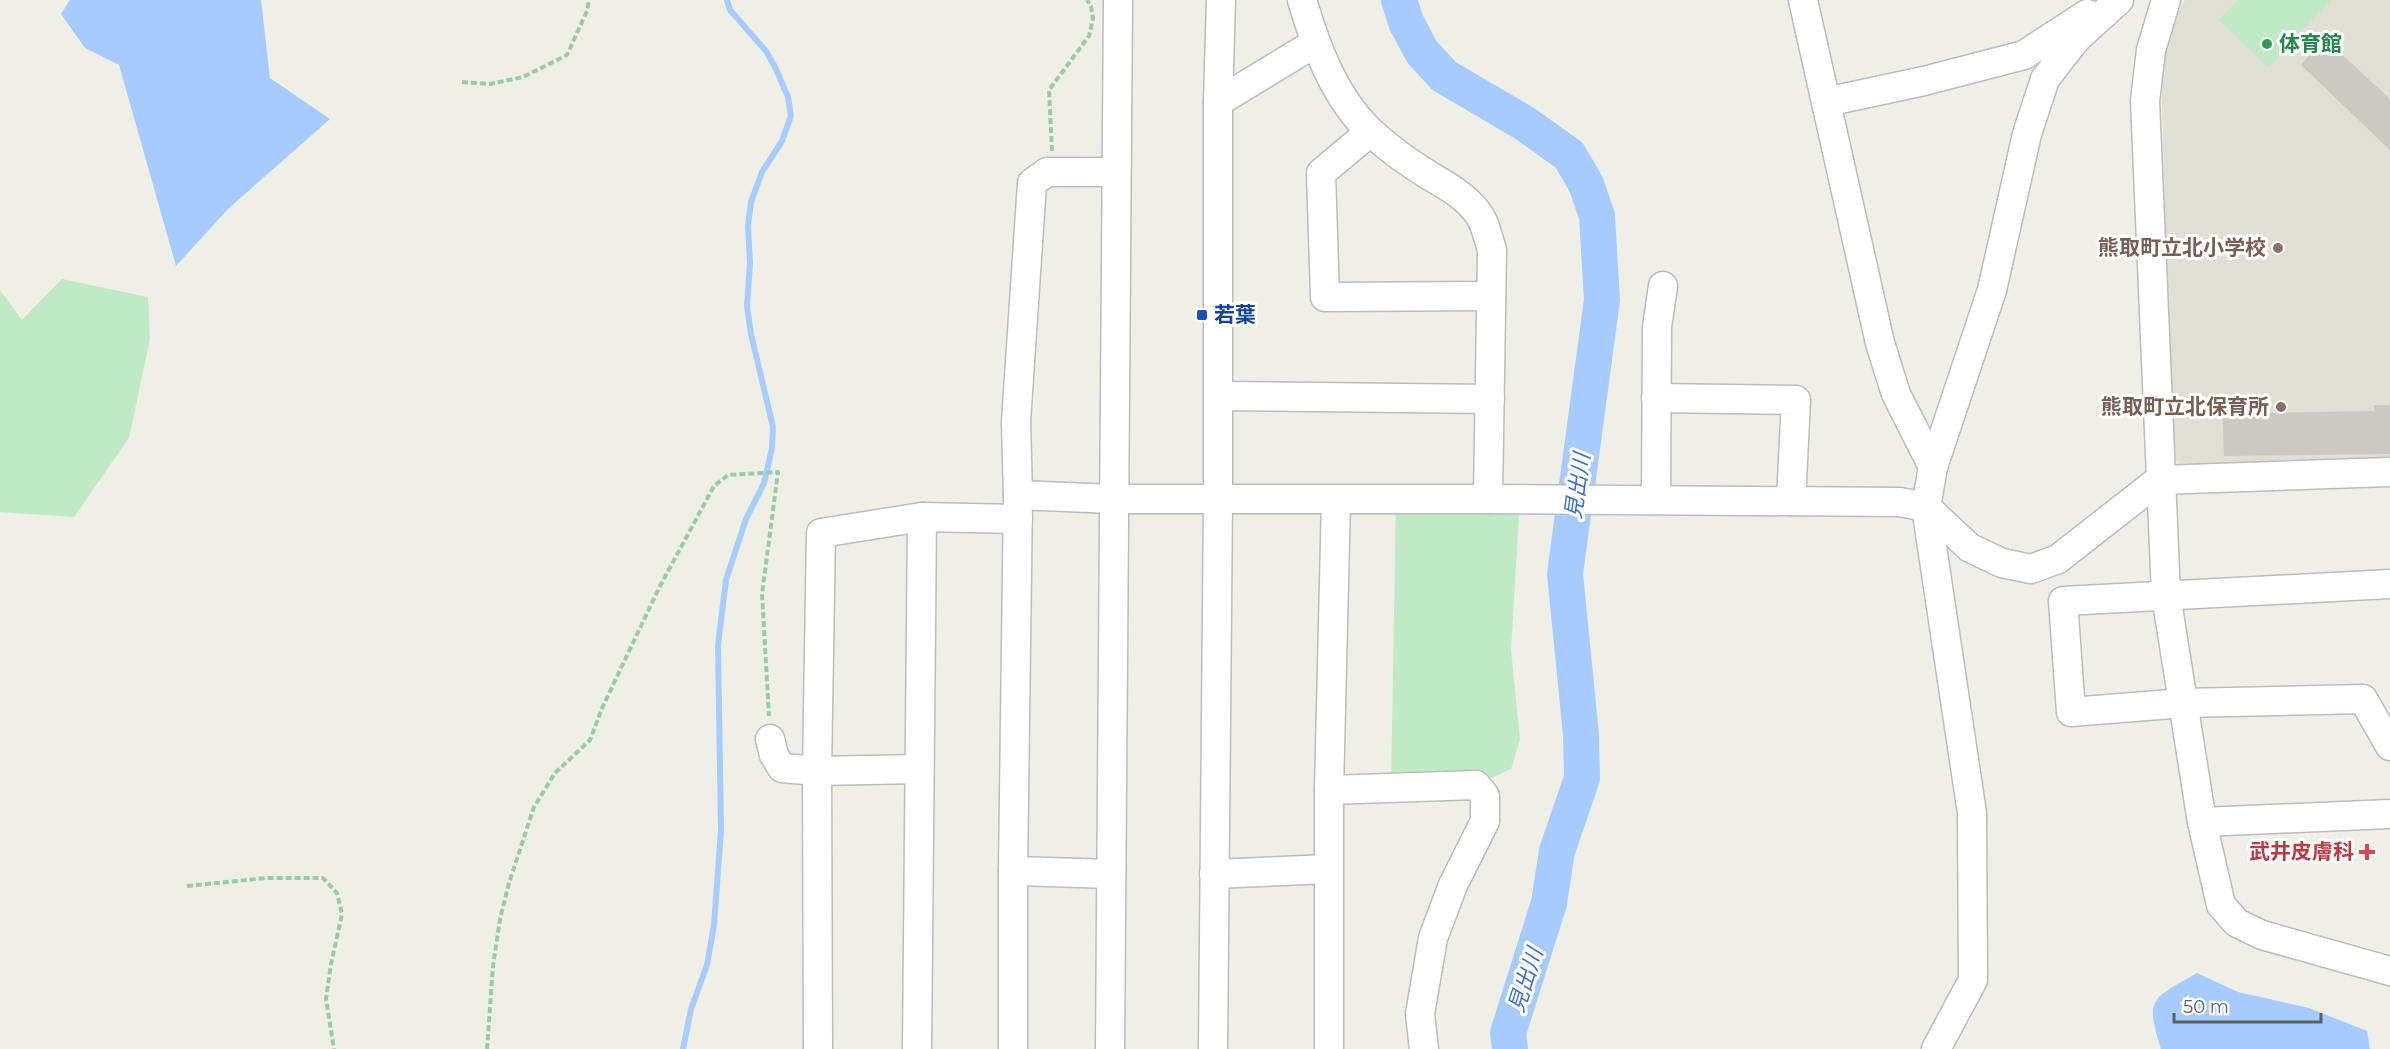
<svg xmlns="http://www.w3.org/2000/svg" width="2390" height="1049" viewBox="0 0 2390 1049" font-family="Montserrat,'Noto Sans JP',sans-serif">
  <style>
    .education { fill: #e0dfd3 }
    .green { fill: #c0e9c6 }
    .water { fill: #a6ccff }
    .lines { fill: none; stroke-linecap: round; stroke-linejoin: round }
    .stream { stroke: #a6ccff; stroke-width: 6 }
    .river { stroke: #a6ccff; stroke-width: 36 }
    .building { fill: #cbc9c2 }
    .minor-casing { stroke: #b9bcc1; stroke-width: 31 }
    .path { stroke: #98caad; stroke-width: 4; stroke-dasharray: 6 3; stroke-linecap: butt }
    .minor { stroke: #fff; stroke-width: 28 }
    .leisure-dot { fill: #2e9e5b; stroke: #fff; stroke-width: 2 }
    .education-dot { fill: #8d6e63; stroke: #fff; stroke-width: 2 }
    .transit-dot { fill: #1a4fb4; stroke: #fff; stroke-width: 2 }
    .health-dot { fill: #e0444e; stroke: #fff; stroke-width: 2 }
    .labels { text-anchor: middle; stroke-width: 6; stroke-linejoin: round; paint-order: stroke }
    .leisure-label { font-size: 21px; font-weight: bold; fill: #27864d; stroke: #fff; text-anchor: start }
    .education-label { font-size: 21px; font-weight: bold; fill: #785e54; stroke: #fff; text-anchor: end }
    .transit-label { font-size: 21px; font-weight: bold; fill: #164399; stroke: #fff; text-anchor: start }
    .health-label { font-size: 21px; font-weight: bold; fill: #be3a42; stroke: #fff; text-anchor: end }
    .water-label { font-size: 22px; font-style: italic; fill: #4070cb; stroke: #fff }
  </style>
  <rect width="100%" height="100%" fill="#f0efe5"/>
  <polygon class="education" points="2185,0 2390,0 2390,459 2190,464 2180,463 2174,459 2169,355 2161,70 2175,18"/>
  <g class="green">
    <polygon points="2238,0 2331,0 2268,68 2219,20"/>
    <polygon points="62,279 148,297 150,339 129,438 74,517 0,512 0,290 22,320"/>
    <polygon points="1396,499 1520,499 1511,650 1520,740 1511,769 1476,785 1391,788"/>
  </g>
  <g class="water">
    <polygon points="70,0 261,0 270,78 330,119 229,208 176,266 119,65 85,48 61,14"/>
    <path d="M 2197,973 L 2238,992 L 2309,1008 L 2367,1031 L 2370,1049 L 2161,1049 C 2144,996 2153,999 2197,973 Z"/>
  </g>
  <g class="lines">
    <polyline class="stream" points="683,1049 691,1009 707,965 714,925 721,830 718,645 726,580 746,519 764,483 772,448 773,427 751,334 747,306 750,263 748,226 751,202 762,172 782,141 791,116 788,97 775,67 766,51 730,10 727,0"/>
    <polyline class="river" points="1399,0 1406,22 1422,52 1444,76 1524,123 1569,155 1586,184 1597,216 1602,300 1565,574 1581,735 1582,778 1557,851 1549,903 1508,1033 1510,1049"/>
  </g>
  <g class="building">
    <polygon points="2324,38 2390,99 2390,150 2301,65"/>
    <polygon points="2262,404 2263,413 2374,411 2374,405 2390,405 2390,454 2224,456 2222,405"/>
  </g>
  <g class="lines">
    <defs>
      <g id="minor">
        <path d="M 1302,0 C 1316,47 1334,97 1371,132 C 1389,149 1409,163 1430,176 C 1447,186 1465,196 1477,212 C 1485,221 1488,238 1492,250 L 1488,499"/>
        <polyline points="1803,0 1880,343 1896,394 1933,467"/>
        <polyline points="2166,0 2151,50 2145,101 2166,595 2202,822 2221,905 2237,923 2262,935 2390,971"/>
        <polyline points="1218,102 1315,43"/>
        <polyline points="1826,102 1924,81 2024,55 2087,14"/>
        <polyline points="1370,132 1321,173 1325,297 1491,296"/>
        <polyline points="1219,396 1490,399"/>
        <polyline points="1656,398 1796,400 1791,501"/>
        <polyline points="1018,495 1113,499 1488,499 1900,502 1926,507 1970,548 2002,563 2031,569 2058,559 2159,480 2390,472"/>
        <polyline points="1656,500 1657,327 1663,286"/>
        <polyline points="2390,584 2063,601 2071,712 2184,703 2363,699 2390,746"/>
        <polyline points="770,739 774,755 782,768 817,771 919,769"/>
        <polyline points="1329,790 1476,785 1485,796 1485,821 1453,885 1433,938 1420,1014 1424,1049"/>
        <polyline points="2202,822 2390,814"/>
        <polyline points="1013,871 1111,874"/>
        <polyline points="1214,874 1328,869"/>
        <polyline points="818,1049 817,771 821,533 922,517 1018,519"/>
        <polyline points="917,1049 922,517"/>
        <polyline points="1013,1049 1013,871 1018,495 1016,422 1032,183 1047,172 1116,172"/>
        <polyline points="1110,1049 1118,0"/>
        <polyline points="1213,1049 1218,499 1218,102 1221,0"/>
        <polyline points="1329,1049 1329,790 1336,500"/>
        <polyline points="1936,1049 1973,980 1972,813 1926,507 1933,467 1992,290 2027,134 2045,79 2077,38 2119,0"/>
      </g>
    </defs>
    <use href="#minor" class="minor-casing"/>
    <g class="path">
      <polyline points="462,82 490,84 523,77 567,55 587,11 589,0"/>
      <polyline points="1052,151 1049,90 1089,36 1093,19 1091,6 1087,0"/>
      <polyline points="187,886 267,878 323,878 337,893 342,914 331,964 326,999 334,1049"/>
      <polyline points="487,1049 493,966 500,919 509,883 534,807 555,773 590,740 603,706 659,588 714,486 728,475 778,472 762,594 769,716"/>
    </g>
    <use href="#minor" class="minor"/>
  </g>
  <circle class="leisure-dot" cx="2267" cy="44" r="6"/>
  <g class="education-dot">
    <circle cx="2278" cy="248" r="6"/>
    <circle cx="2281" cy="407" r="6"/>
  </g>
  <rect class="transit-dot" x="1196" y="309" width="12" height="12" rx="3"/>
  <path class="health-dot" d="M2364 843h6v6h6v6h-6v6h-6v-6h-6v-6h6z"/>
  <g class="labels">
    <g class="leisure-label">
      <text x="2279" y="51">体育館</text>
    </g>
    <g class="education-label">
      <text x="2266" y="255">熊取町立北小学校</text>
      <text x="2269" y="414">熊取町立北保育所</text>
    </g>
    <g class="transit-label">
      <text x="1214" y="322">若葉</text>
    </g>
    <g class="health-label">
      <text x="2354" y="859">武井皮膚科</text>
    </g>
    <g class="water-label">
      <text transform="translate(1577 486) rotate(-82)" y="8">見出川</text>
      <text transform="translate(1525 980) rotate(-72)" y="8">見出川</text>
    </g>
  </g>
  <path d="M2174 1013v9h147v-9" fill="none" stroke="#5c5f66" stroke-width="3"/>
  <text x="2183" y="1013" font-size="18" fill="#5c5f66" stroke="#ffffff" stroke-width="4.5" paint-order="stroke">50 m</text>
</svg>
